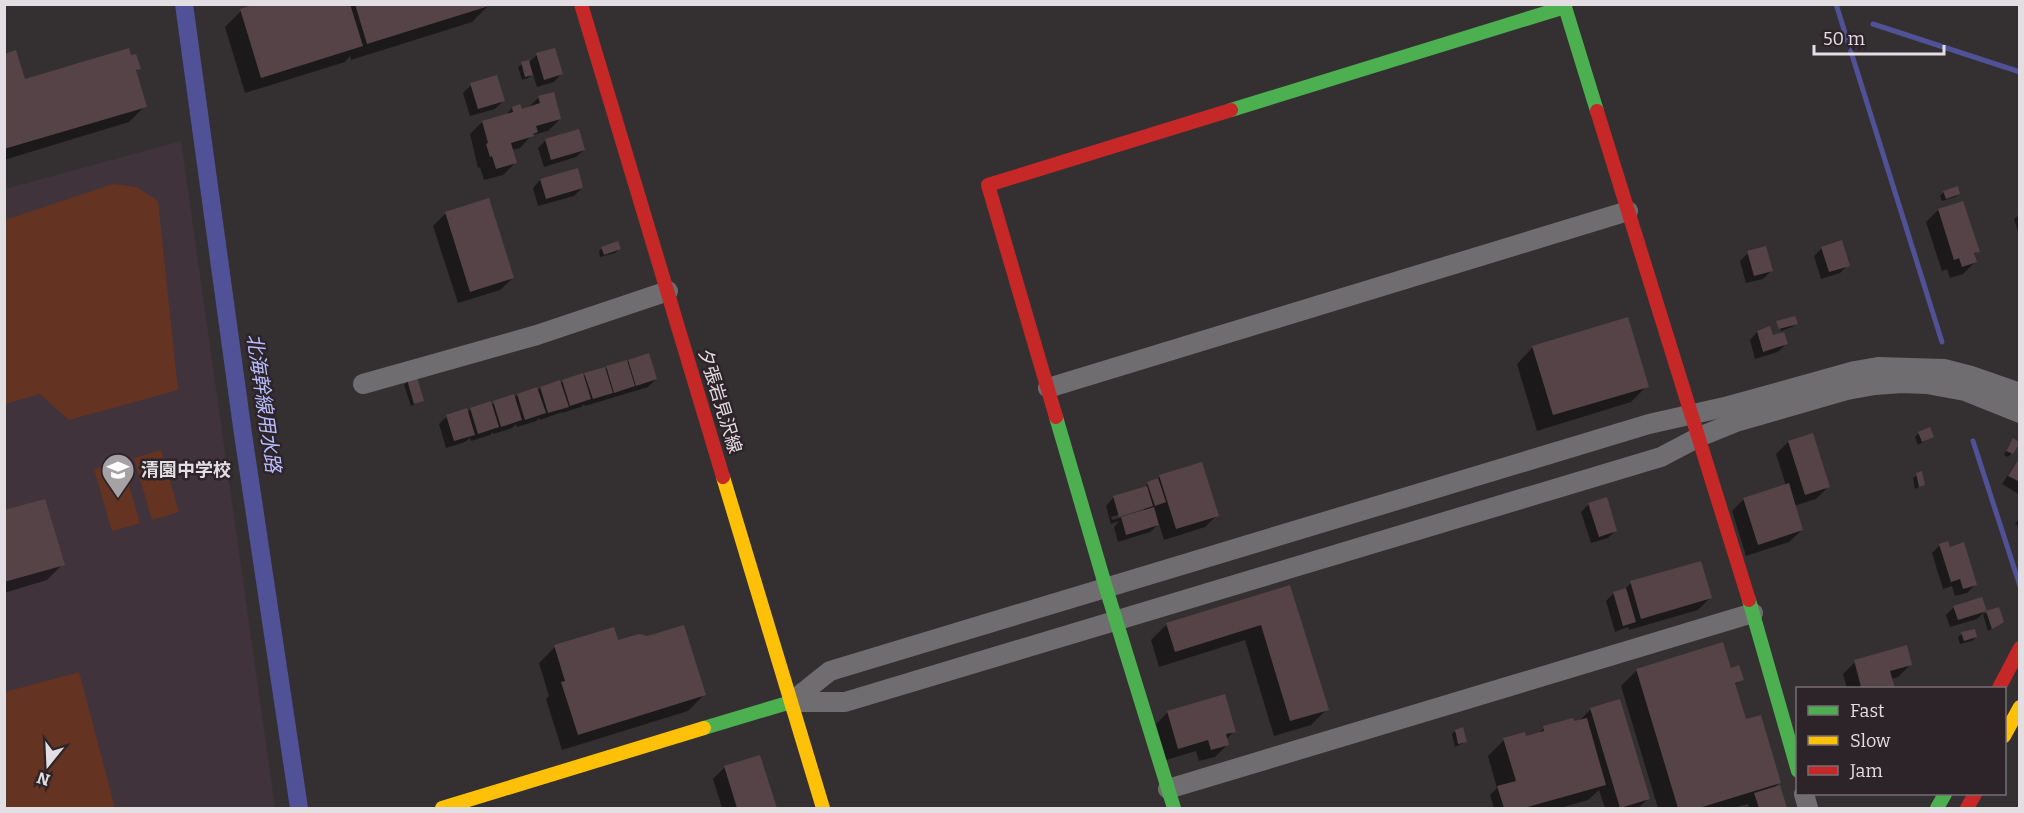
<svg xmlns="http://www.w3.org/2000/svg" width="2024" height="813" viewBox="0 0 2024 813" font-family="Bitter,'Noto Sans JP',serif">
  <style>
    .built { fill: #40333b }
    .green { fill: #653321 }
    .shadow { fill: #0007; fill-rule: evenodd }
    .lines { fill: none; stroke-linecap: round; stroke-linejoin: round }
    .stream { stroke: #515198; stroke-width: 5 }
    .canal { stroke: #515198; stroke-width: 18 }
    .building { fill: #564347 }
    .street { stroke: #6f6d6f; stroke-width: 20 }
    .fast { stroke: #4caf50; stroke-width: 14 }
    .slow { stroke: #ffc107; stroke-width: 14 }
    .jam { stroke: #c62828; stroke-width: 14 }
    .labels { text-anchor: middle; stroke-width: 5; stroke-linejoin: round; paint-order: stroke }
    .street-label { font-size: 18px; fill: #e3dee1; stroke: #2c2429 }
    .poi-label { font-size: 18px; font-weight: bold; fill: #e3dee1; stroke: #2c2429; text-anchor: start }
    .water-label { font-size: 20px; font-style: italic; fill: #b7bcfd; stroke: #2c2429 }
  </style>
  <rect width="100%" height="100%" fill="#343032"/>
  <polygon class="built" points="181,141 275,808 5,808 5,189"/>
  <g class="green">
    <polygon points="113,184 137,187 158,201 178,390 69,420 40,394 5,404 5,220"/>
    <polygon points="161,450 179,512 152,520 134,458"/>
    <polygon points="122,461 140,523 112,531 94,469"/>
    <polygon points="79,672 115,808 5,808 5,692"/>
  </g>
  <g class="shadow">
    <polygon points="251,4 487,4 488,6 472,22 351,60 350,56 345,62 245,93 225,27 241,11"/>
    <polygon points="4,55 24,81 130,57 139,68 135,72 145,106 129,122 4,160"/>
    <polygon points="537,55 561,74 554,82 537,87 533,74 528,78 522,80 518,67 522,64 528,63"/>
    <polygon points="471,85 503,101 495,109 470,116 463,93"/>
    <polygon points="539,97 560,119 548,131 532,135 520,148 512,150 515,163 503,175 484,180 480,167 478,168 470,134 482,122 505,116 512,108 521,110 528,108"/>
    <polygon points="546,140 584,150 576,157 544,167 538,148"/>
    <polygon points="540,180 582,188 574,196 538,206 533,188"/>
    <polygon points="1944,192 1959,194 1955,197 1942,201 1940,196"/>
    <polygon points="488,200 513,278 500,290 458,303 433,226 445,214"/>
    <polygon points="1938,210 1978,251 1973,256 1975,262 1963,274 1950,278 1947,269 1942,271 1926,222"/>
    <polygon points="2020,214 2020,239 2014,219"/>
    <polygon points="602,248 619,249 615,253 600,257 599,251"/>
    <polygon points="1822,248 1848,265 1840,273 1821,279 1814,256"/>
    <polygon points="1748,253 1771,271 1763,279 1746,283 1740,261"/>
    <polygon points="1778,323 1796,324 1792,327 1781,331"/>
    <polygon points="1757,332 1772,337 1786,344 1778,352 1755,359 1750,340"/>
    <polygon points="1533,347 1647,386 1631,402 1537,431 1517,364"/>
    <polygon points="648,355 656,379 648,387 585,406 584,404 581,407 562,413 562,412 540,420 539,418 536,421 517,427 516,424 512,428 493,434 493,432 490,435 471,441 470,438 465,442 446,448 439,424 447,416 467,413 471,409 514,399 517,395 537,391 540,388 560,384 563,381 582,377 585,375"/>
    <polygon points="408,381 423,400 411,406 404,385"/>
    <polygon points="1919,433 1932,437 1918,445 1915,437"/>
    <polygon points="1812,435 1828,487 1816,499 1794,506 1802,530 1789,542 1746,556 1732,511 1744,499 1786,486 1776,454 1788,442"/>
    <polygon points="2010,443 2012,453 2008,457 2004,455"/>
    <polygon points="2020,457 2020,495 2002,484"/>
    <polygon points="1921,473 1924,484 1915,489 1913,478"/>
    <path d="M 1160,477 L 1217,515 L 1205,527 L 1164,540 L 1159,524 L 1150,532 L 1118,542 L 1114,527 L 1119,521 L 1111,524 L 1106,506 L 1113,498 L 1145,488 L 1148,483 L 1156,480 ZM 1144,507 L 1144,511 L 1112,520 L 1111,517 Z"/>
    <polygon points="1589,504 1616,530 1608,538 1591,543 1581,512"/>
    <polygon points="4,512 63,564 47,580 4,593"/>
    <polygon points="2020,517 2020,527 2015,524"/>
    <polygon points="1940,545 1975,585 1967,593 1955,596 1952,586 1943,589 1932,553"/>
    <polygon points="1631,583 1710,598 1698,610 1629,630 1628,627 1615,632 1606,601 1614,593 1623,591"/>
    <polygon points="1289,587 1327,709 1311,725 1274,736 1245,640 1159,667 1151,640 1167,624"/>
    <polygon points="1954,607 1985,611 1977,619 1950,627 1946,615"/>
    <polygon points="1998,609 2002,622 1988,631 1983,614"/>
    <polygon points="1962,634 1976,637 1972,641 1960,644 1958,637"/>
    <polygon points="617,642 704,695 688,711 562,750 546,699 549,696 539,663 555,647"/>
    <polygon points="1855,662 1910,665 1898,677 1891,679 1893,688 1847,688 1843,674"/>
    <polygon points="1637,670 1730,671 1742,680 1734,685 1745,721 1779,783 1774,788 1779,787 1786,808 1749,808 1748,804 1732,808 1658,808 1621,686"/>
    <polygon points="1591,709 1649,798 1638,808 1605,808 1599,790 1588,800 1560,808 1494,808 1490,795 1497,788 1488,756 1504,740 1525,738 1538,734 1544,728 1578,722"/>
    <polygon points="1168,712 1234,731 1226,740 1227,745 1215,757 1199,761 1196,751 1166,760 1156,724"/>
    <polygon points="1455,731 1465,742 1455,747 1452,734"/>
    <polygon points="759,756 775,808 722,808 713,779 725,767"/>
  </g>
  <g class="lines">
    <g class="stream">
      <polyline points="1836,4 1942,342"/>
      <polyline points="1873,24 2020,72"/>
      <polyline points="1973,441 2020,586"/>
    </g>
    <polyline class="canal" points="184,4 243,434 299,808"/>
  </g>
  <g class="building">
    <polygon points="255,4 350,4 363,46 261,78 240,9"/>
    <polygon points="355,4 489,4 489,6 367,44"/>
    <polygon points="129,48 131,55 136,54 141,69 136,70 147,107 4,149 4,54 16,50 25,79"/>
    <polygon points="555,48 563,74 544,80 536,53"/>
    <polygon points="529,60 533,75 525,77 521,62"/>
    <polygon points="497,75 505,101 478,109 470,83"/>
    <polygon points="554,92 561,119 536,126 538,132 533,134 534,136 511,143 517,163 496,169 492,156 490,157 486,144 488,143 482,121 513,112 512,107 520,104 522,109 540,103 538,96"/>
    <polygon points="579,129 585,150 551,160 545,139"/>
    <polygon points="578,168 583,188 546,199 540,179"/>
    <polygon points="1958,186 1960,194 1946,199 1943,191"/>
    <polygon points="489,198 514,278 470,292 445,212"/>
    <polygon points="1963,201 1980,252 1974,253 1977,262 1962,267 1959,258 1954,260 1938,209"/>
    <polygon points="1842,240 1850,266 1829,272 1821,247"/>
    <polygon points="618,241 621,249 604,255 601,247"/>
    <polygon points="1766,246 1773,271 1754,276 1747,251"/>
    <polygon points="1795,316 1798,324 1779,329 1776,321"/>
    <polygon points="1628,317 1649,387 1553,415 1532,346"/>
    <polygon points="1770,326 1773,335 1784,332 1788,344 1763,352 1757,331"/>
    <polygon points="649,353 657,379 636,386 628,360"/>
    <polygon points="627,360 635,386 614,393 606,366"/>
    <polygon points="605,367 613,393 593,399 584,373"/>
    <polygon points="583,373 591,399 570,406 562,380"/>
    <polygon points="417,377 424,401 414,404 407,380"/>
    <polygon points="560,380 569,407 548,413 540,387"/>
    <polygon points="537,387 546,413 525,420 517,394"/>
    <polygon points="514,394 522,420 501,427 493,401"/>
    <polygon points="491,401 499,427 478,434 470,408"/>
    <polygon points="467,408 475,435 454,441 446,415"/>
    <polygon points="1930,427 1934,437 1922,442 1918,432"/>
    <polygon points="1813,433 1830,487 1805,495 1788,441"/>
    <polygon points="2013,438 2020,443 2013,454 2006,451"/>
    <polygon points="2020,457 2020,482 2008,476"/>
    <polygon points="1202,462 1219,516 1176,529 1159,475"/>
    <polygon points="1922,471 1925,485 1919,487 1916,473"/>
    <polygon points="1158,478 1166,502 1155,506 1147,482"/>
    <polygon points="1789,483 1803,530 1758,545 1743,498"/>
    <polygon points="1147,486 1153,506 1119,517 1113,496"/>
    <polygon points="1607,497 1617,531 1599,537 1588,503"/>
    <polygon points="45,499 65,565 4,582 4,510"/>
    <polygon points="1154,507 1159,525 1126,535 1121,517"/>
    <polygon points="1948,541 1950,547 1964,542 1977,585 1963,589 1960,579 1951,582 1939,544"/>
    <polygon points="1701,561 1712,598 1641,619 1630,581"/>
    <polygon points="1290,585 1329,710 1290,721 1261,625 1175,652 1166,623"/>
    <polygon points="1626,588 1636,622 1623,626 1613,592"/>
    <polygon points="1982,597 1987,611 1958,620 1953,606"/>
    <polygon points="1999,607 2004,622 1992,629 1986,611"/>
    <polygon points="684,625 706,695 578,735 561,682 565,681 554,645 614,627 618,640 639,634 647,636"/>
    <polygon points="1975,629 1977,637 1964,641 1961,632"/>
    <polygon points="1723,642 1731,668 1739,665 1744,680 1735,683 1746,719 1761,715 1781,783 1699,808 1678,808 1636,669"/>
    <polygon points="1907,645 1912,665 1890,671 1895,688 1861,687 1854,660"/>
    <polygon points="1225,694 1236,732 1226,734 1229,745 1211,750 1208,740 1178,749 1167,711"/>
    <polygon points="1620,699 1650,799 1620,808 1590,708"/>
    <polygon points="1573,718 1574,721 1587,718 1606,785 1524,808 1504,808 1497,786 1516,781 1503,738 1525,732 1526,736 1544,731 1543,726"/>
    <polygon points="1463,727 1467,742 1458,744 1455,730"/>
    <polygon points="760,755 777,808 737,808 724,766"/>
    <polygon points="1780,785 1787,808 1759,808 1754,793"/>
  </g>
  <g class="lines">
    <g class="street">
      <polyline points="363,384 537,335 668,291"/>
      <polyline points="1048,388 1628,211"/>
      <polyline points="791,702 830,671 1649,424 1729,406 1855,371 1878,367 1944,369 1971,376 2020,393"/>
      <polyline points="791,702 845,702 1661,457 1699,437 1736,422 1847,390 1875,385 1902,383 1927,384 1965,391 2020,413"/>
      <polyline points="1168,789 1753,613"/>
      <polyline points="1804,794 1808,808"/>
    </g>
    <g class="fast">
      <polyline points="1231,110 1565,7 1597,111"/>
      <polyline points="1056,417 1106,588 1174,808"/>
      <polyline points="1749,600 1798,771"/>
      <polyline points="704,728 791,702"/>
      <polyline points="1937,808 1945,794"/>
    </g>
    <g class="slow">
      <polyline points="723,477 823,808"/>
      <polyline points="2004,736 2020,707"/>
      <polyline points="442,808 704,728"/>
    </g>
    <g class="jam">
      <polyline points="581,4 723,477"/>
      <polyline points="1597,111 1749,600"/>
      <polyline points="1056,417 988,185 1231,110"/>
      <polyline points="1999,688 2020,648"/>
      <polyline points="1967,808 1975,794"/>
    </g>
  </g>
  <defs>
    <symbol id="school-pin" viewBox="-11 -11 22 30"><path d="M0 17L-7.5 6A9.5 9.5 0 1 1 7.5 6Z" fill="#a6a1a4" stroke="#2c2429"/><path d="M0-5L7-2L0 1L-7-2ZM-4 1L0 2.5L4 1V4Q0 6-4 4Z" fill="#fff"/></symbol>
  </defs>
  <g fill-rule="evenodd">
    <use href="#school-pin" x="99" y="451" width="38" height="52"/>
  </g>
  <g class="labels">
    <g class="street-label">
      <text transform="translate(720 401) rotate(73)" y="6">夕張岩見沢線</text>
    </g>
    <g class="poi-label">
      <text x="141" y="476">清園中学校</text>
    </g>
    <g class="water-label">
      <text transform="translate(264 403) rotate(82)" y="7">北海幹線用水路</text>
    </g>
  </g>
  <rect width="2024" height="813" fill="none" stroke="#e3dee1" stroke-width="12"/>
  <rect x="1796" y="687" width="210" height="108" fill="#2c2429" stroke="#756e73" stroke-width="1.5"/>
  <rect x="1808" y="706" width="30" height="9" fill="#4caf50" stroke="#756e73" stroke-width="1.5"/>
  <text x="1850" y="717" font-size="18" fill="#e3dee1">Fast</text>
  <rect x="1808" y="736" width="30" height="9" fill="#ffc107" stroke="#756e73" stroke-width="1.5"/>
  <text x="1850" y="747" font-size="18" fill="#e3dee1">Slow</text>
  <rect x="1808" y="766" width="30" height="9" fill="#c62828" stroke="#756e73" stroke-width="1.5"/>
  <text x="1850" y="777" font-size="18" fill="#e3dee1">Jam</text>
  <g transform="translate(48 765) rotate(198)" stroke="#2c2429" stroke-width="4.5" paint-order="stroke">
  <path d="M0-4.5L10 22L0 15L-10 22Z" fill="#e3dee1"/>
  <text y="-9" font-size="16" font-weight="bold" text-anchor="middle" fill="#e3dee1">N</text>
  </g>
  <path d="M1814 45v9h130v-9" fill="none" stroke="#e3dee1" stroke-width="3"/>
  <text x="1823" y="45" font-size="18" fill="#e3dee1" stroke="#2c2429" stroke-width="4.5" paint-order="stroke">50 m</text>
</svg>
